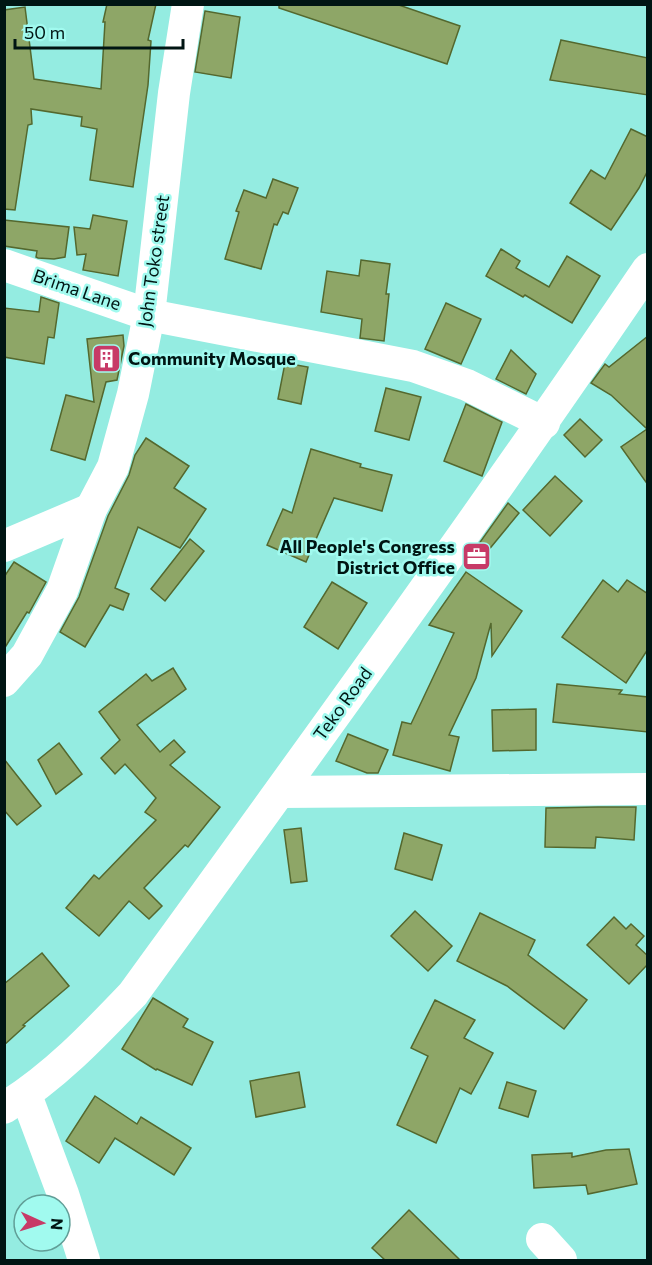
<svg xmlns="http://www.w3.org/2000/svg" width="652" height="1265" viewBox="0 0 652 1265" font-family="Commissioner,sans-serif">
  <style>
    .building { fill: #8ea667; stroke: #54682e; stroke-width: 1.5 }
    .lines { fill: none; stroke-linecap: round; stroke-linejoin: round }
    .minor { stroke: #fff; stroke-width: 32 }
    .labels { text-anchor: middle; stroke-width: 5; stroke-linejoin: round; paint-order: stroke }
    .street-label { font-size: 18px; fill: #001513; stroke: #a1faef }
    .poi-label { font-size: 18px; font-weight: bold; fill: #001513; stroke: #a1faef; text-anchor: start }
  </style>
  <rect width="100%" height="100%" fill="#94ece1"/>
  <g class="building">
    <polygon points="107,4 156,4 148,40 151,41 148,85 133,187 90,180 97,129 81,126 82,117 31,109 32,124 28,125 15,210 4,209 4,10 25,7 34,79 101,89 105,22 103,22"/>
    <polygon points="279,4 396,4 460,26 447,64 279,8"/>
    <polygon points="205,11 240,17 231,78 195,72"/>
    <polygon points="561,40 648,58 648,95 550,80"/>
    <polygon points="631,129 648,137 648,170 639,188 611,230 570,203 591,170 605,179"/>
    <polygon points="273,179 298,188 288,214 283,212 277,225 274,224 261,269 225,259 239,212 236,211 244,190 266,198"/>
    <polygon points="93,215 127,221 118,276 83,270 86,254 77,255 74,227 90,229"/>
    <polygon points="4,220 69,227 65,257 54,259 38,258 36,257 37,251 4,246"/>
    <polygon points="501,249 520,261 516,268 549,287 567,256 600,276 572,323 525,295 523,297 486,276"/>
    <polygon points="361,260 390,264 386,294 389,294 384,341 360,338 362,319 321,312 327,271 359,276"/>
    <polygon points="41,297 59,303 54,338 48,337 44,364 4,357 4,308 39,312"/>
    <polygon points="446,303 481,319 461,364 425,349"/>
    <polygon points="123,335 124,346 117,380 106,382 85,460 51,450 66,395 94,402 87,339"/>
    <polygon points="648,336 648,485 621,447 647,429 611,395 591,383 605,364 609,367"/>
    <polygon points="511,350 536,374 526,394 496,379"/>
    <polygon points="285,363 308,367 301,404 278,399"/>
    <polygon points="386,388 421,397 409,440 375,431"/>
    <polygon points="466,404 502,422 482,476 444,461"/>
    <polygon points="580,419 602,440 585,457 564,435"/>
    <polygon points="146,438 189,466 174,488 206,509 180,548 138,527 115,588 129,594 123,610 110,605 85,647 60,632 79,597 108,516 129,475 135,455"/>
    <polygon points="311,449 361,464 360,467 392,475 382,511 334,498 306,562 267,545 283,509 292,513"/>
    <polygon points="555,476 582,501 550,536 523,510"/>
    <polygon points="508,503 519,513 487,552 478,545"/>
    <polygon points="190,539 204,551 165,601 151,589"/>
    <polygon points="14,562 46,582 29,613 27,612 4,649 4,577"/>
    <polygon points="466,572 522,611 492,656 491,623 476,678 449,735 459,737 450,771 393,755 402,722 411,724 454,633 429,625"/>
    <polygon points="603,580 618,592 627,580 648,594 648,649 626,683 562,637"/>
    <polygon points="332,582 367,603 338,649 304,627"/>
    <polygon points="173,668 186,689 137,725 160,752 174,740 185,752 170,765 220,807 188,847 185,845 144,888 162,906 149,919 129,901 99,936 66,908 94,875 99,879 156,820 145,812 156,798 125,764 115,774 101,758 120,740 99,712 146,674 152,681"/>
    <polygon points="557,684 622,690 619,694 648,697 648,732 553,722"/>
    <polygon points="536,709 536,750 493,751 492,710"/>
    <polygon points="348,734 388,750 378,773 367,773 336,761"/>
    <polygon points="59,743 82,774 56,794 38,760"/>
    <polygon points="4,759 41,806 17,825 4,810"/>
    <polygon points="598,807 636,807 634,840 596,837 595,848 545,847 546,808"/>
    <polygon points="301,828 307,881 291,883 284,830"/>
    <polygon points="404,833 442,845 432,880 395,869"/>
    <polygon points="415,911 452,946 428,971 391,936"/>
    <polygon points="480,913 535,940 528,955 587,1000 564,1029 507,986 457,961"/>
    <polygon points="614,917 626,929 631,924 644,936 636,945 648,956 648,964 629,984 587,945"/>
    <polygon points="42,953 69,986 23,1025 25,1026 4,1045 4,984"/>
    <polygon points="153,998 188,1019 183,1027 213,1042 192,1085 157,1069 156,1070 122,1049"/>
    <polygon points="435,1000 475,1020 464,1038 493,1053 471,1094 460,1088 436,1143 397,1125 428,1056 411,1048"/>
    <polygon points="299,1072 305,1107 256,1117 250,1081"/>
    <polygon points="507,1082 536,1091 528,1117 499,1108"/>
    <polygon points="95,1096 137,1124 141,1117 191,1148 174,1175 115,1138 99,1163 66,1141"/>
    <polygon points="629,1149 637,1184 588,1194 586,1185 534,1188 532,1155 572,1153 572,1157 606,1150"/>
    <polygon points="409,1210 460,1260 385,1260 372,1248"/>
  </g>
  <g class="lines">
    <g class="minor">
      <polyline points="4,265 149,315 413,366 467,385 544,423"/>
      <polyline points="4,546 91,509"/>
      <polyline points="4,681 27,655 62,591 91,509 113,467 133,394 149,315 174,93 188,4"/>
      <polyline points="280,792 648,789"/>
      <polyline points="26,1095 63,1194 84,1260"/>
      <path d="M 4,1108 C 54,1077 93,1036 133,994 C 307,754 481,515 648,269"/>
      <polyline points="542,1239 561,1260"/>
    </g>
  </g>
  <defs>
    <symbol id="building-square" viewBox="-11 -11 22 22"><rect x="-9" y="-9" width="18" height="18" rx="4" fill="#c73a67" stroke="#a1faef"/><path d="M-4-6H4V6H1V3H-1V6H-4ZM-2.5-4.3h1.7v1.8h-1.7ZM.8-4.3h1.7v1.8H.8ZM-2.5-1h1.7V.8h-1.7ZM.8-1h1.7V.8H.8Z" fill="#fff"/></symbol>
    <symbol id="office-square" viewBox="-11 -11 22 22"><rect x="-9" y="-9" width="18" height="18" rx="4" fill="#c73a67" stroke="#a1faef"/><path d="M-6-3h4V-5.5h4V-3h4V5H-6ZM-1-4.5V-3h2v-1.5ZM-6 0V1H6V0Z" fill="#fff"/></symbol>
  </defs>
  <g fill-rule="evenodd">
    <use href="#building-square" x="90" y="342" width="33" height="33"/>
    <use href="#office-square" x="460" y="540" width="33" height="33"/>
  </g>
  <g class="labels">
    <g class="street-label">
      <text transform="translate(154 261) rotate(-82)" y="6">John Toko street</text>
      <text transform="translate(77 290) rotate(19)" y="6">Brima Lane</text>
      <text transform="translate(343 704) rotate(-54)" y="6">Teko Road</text>
    </g>
    <g class="poi-label">
      <text x="128" y="365">Community Mosque</text>
      <text x="455" y="553" text-anchor="end">All People's Congress<tspan x="455" dy="21">District Office</tspan></text>
    </g>
  </g>
  <rect width="652" height="1265" fill="none" stroke="#001513" stroke-width="12"/>
  <g transform="translate(42 1223) rotate(94)"><circle r="28" fill="#a1faef" stroke="#619e97" stroke-width="1.5"/>
  <path d="M0-4.5L10 22L0 15L-10 22Z" fill="#c73a67"/>
  <text y="-9" font-size="16" font-weight="bold" text-anchor="middle" fill="#001513">N</text>
  </g>
  <path d="M15 39v9h168v-9" fill="none" stroke="#001513" stroke-width="3"/>
  <text x="24" y="39" font-size="18" fill="#001513" stroke="#a1faef" stroke-width="4.5" paint-order="stroke">50 m</text>
</svg>
